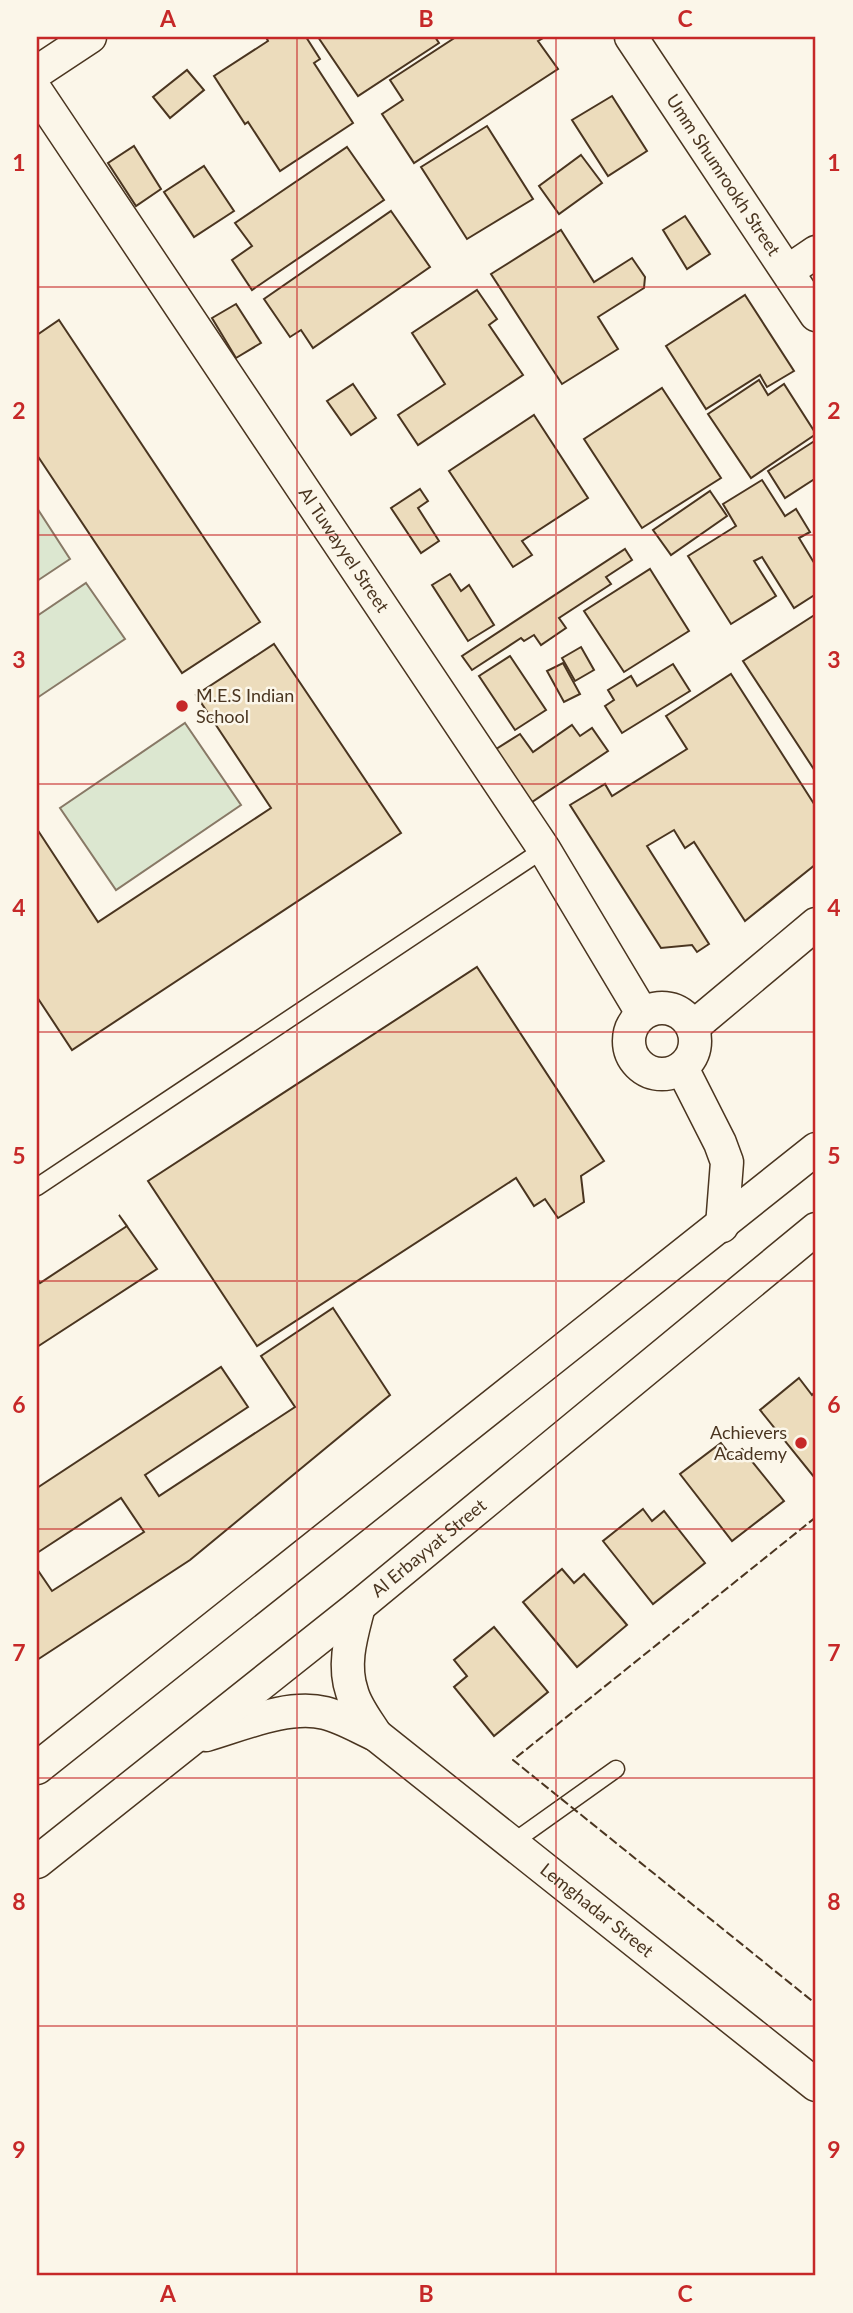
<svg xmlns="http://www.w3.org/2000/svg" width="853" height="2313" viewBox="0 0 853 2313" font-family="Lato,sans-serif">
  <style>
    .pitch { fill: #dce7d0; stroke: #887966; stroke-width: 2 }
    .building { fill: #ecdcbc; stroke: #4a3520; stroke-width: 2 }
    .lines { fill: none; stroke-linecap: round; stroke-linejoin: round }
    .lane-casing { stroke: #4a3520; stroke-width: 19 }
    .street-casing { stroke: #4a3520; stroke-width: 35 }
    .lane { stroke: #fbf6e9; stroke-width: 16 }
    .street { stroke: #fbf6e9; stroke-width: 32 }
    .fence { stroke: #4a3520; stroke-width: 2; stroke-dasharray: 9 3.5; stroke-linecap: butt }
    .grid { fill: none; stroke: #c62828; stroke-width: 2; stroke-opacity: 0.55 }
    .poi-dot { fill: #c62828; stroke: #fbf6e9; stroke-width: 2.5 }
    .labels { text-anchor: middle; stroke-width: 5; stroke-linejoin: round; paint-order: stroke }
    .street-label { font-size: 18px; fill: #4a3520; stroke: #fbf6e9 }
    .poi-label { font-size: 18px; fill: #4a3520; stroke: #fbf6e9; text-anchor: start }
    .neatline { fill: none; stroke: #c62828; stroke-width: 2.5 }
    .grid-label { font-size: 23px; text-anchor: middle; font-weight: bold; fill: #c62828 }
  </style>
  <rect width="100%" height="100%" fill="#fbf6e9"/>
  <g class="pitch">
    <polygon points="37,508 70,559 37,581"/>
    <polygon points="86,583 125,639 37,698 37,616"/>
    <polygon points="185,723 241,805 116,890 60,808"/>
  </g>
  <g class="building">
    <polygon points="266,37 306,37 320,59 314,63 353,123 280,171 248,122 245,124 214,76 268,41"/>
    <polygon points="318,37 435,37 439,43 358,96"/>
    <polygon points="456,37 545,37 538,41 558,69 414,163 382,114 403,100 390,80"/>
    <polygon points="187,70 204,90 170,118 153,97"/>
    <polygon points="612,96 647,151 608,176 572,120"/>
    <polygon points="487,126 533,199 467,239 421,167"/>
    <polygon points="134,146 161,189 136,206 108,163"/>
    <polygon points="347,147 384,200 252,290 232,260 252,246 235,223"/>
    <polygon points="581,155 602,183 559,214 539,186"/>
    <polygon points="204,166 234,211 194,237 164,192"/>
    <polygon points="391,211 430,267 313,348 301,330 290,337 264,299"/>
    <polygon points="685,216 710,254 687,269 663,230"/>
    <polygon points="561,230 594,282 632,258 645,277 644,288 598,317 618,349 562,384 491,274"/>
    <polygon points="477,290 497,319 489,325 523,375 418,445 398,415 445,384 412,333"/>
    <polygon points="745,295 794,371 767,387 760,375 706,409 666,346"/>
    <polygon points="236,304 261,343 236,358 212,318"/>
    <polygon points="59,320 260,622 182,673 37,455 37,335"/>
    <polygon points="759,380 768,395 784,384 816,434 751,478 708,414"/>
    <polygon points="353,384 376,418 351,435 327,401"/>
    <polygon points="662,388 721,478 642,528 584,439"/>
    <polygon points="534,415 588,498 522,541 532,555 513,567 449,471"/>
    <polygon points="816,440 816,478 785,498 768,471"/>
    <polygon points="762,480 785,516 796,509 810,532 799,538 816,566 816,594 794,608 762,557 754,561 776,596 731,624 688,556 736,526 723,504"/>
    <polygon points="420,489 428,501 418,508 439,541 421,553 391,508"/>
    <polygon points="710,491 727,516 671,555 653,530"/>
    <polygon points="625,549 632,560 606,577 611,584 559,618 566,628 541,645 534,635 524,641 521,638 472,670 462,656"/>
    <polygon points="650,569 689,631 624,672 584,611"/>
    <polygon points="450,574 461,591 469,585 494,625 468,641 432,585"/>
    <polygon points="816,614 816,770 815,771 743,661"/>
    <polygon points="274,644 401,833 72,1050 37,997 37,829 98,922 271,808 196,695"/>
    <polygon points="581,647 594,670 575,681 562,658"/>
    <polygon points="510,656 546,710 515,730 479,676"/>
    <polygon points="563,663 580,694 564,702 547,671"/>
    <polygon points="673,664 690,691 622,733 605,706 614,700 608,690 631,676 637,686"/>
    <polygon points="731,674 816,807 816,864 745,921 694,842 685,848 674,830 647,846 709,944 697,952 692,945 661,948 570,805 605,784 612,796 687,749 666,716"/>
    <polygon points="572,725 580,736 592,728 608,751 529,804 493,751 520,734 533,752"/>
    <polygon points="477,967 604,1161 581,1176 584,1202 558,1218 545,1199 534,1206 516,1178 257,1346 148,1181"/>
    <polygon points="119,1215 157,1269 37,1347 37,1278 40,1283 127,1226"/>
    <polygon points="333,1308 390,1395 190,1560 37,1660 37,1569 52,1591 144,1532 121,1498 37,1553 37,1488 221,1367 248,1407 145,1475 159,1496 295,1407 261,1356"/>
    <polygon points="799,1378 812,1395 816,1391 816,1476 814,1477 760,1410"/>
    <polygon points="721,1443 732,1457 742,1449 784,1501 732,1541 680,1474"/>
    <polygon points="643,1509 652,1521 664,1511 705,1563 653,1604 603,1541"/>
    <polygon points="562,1569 574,1583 584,1574 627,1625 577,1667 523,1602"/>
    <polygon points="494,1627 548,1692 494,1736 454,1687 467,1676 454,1660"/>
  </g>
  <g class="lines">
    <defs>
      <g id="lane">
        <polyline points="37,1187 544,849"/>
        <polyline points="512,1843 616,1769"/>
      </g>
      <g id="street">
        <path id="s1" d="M 631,37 L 816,315"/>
        <polyline points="37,72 90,37"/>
        <path id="s2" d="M 37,92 L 544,849 L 642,1013"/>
        <polyline points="788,271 816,252"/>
        <circle cx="662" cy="1041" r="33"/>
        <polyline points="693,1027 816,924"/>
        <polyline points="682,1068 720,1143 727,1162 722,1226"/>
        <path d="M 359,1606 C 352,1634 342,1663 352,1692 C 356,1707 368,1722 376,1735"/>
        <path id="s3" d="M 206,1735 C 241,1725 288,1704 325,1713 C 342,1717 360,1728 376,1735 L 816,2085"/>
        <polyline points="37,1768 816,1149"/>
        <path id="s4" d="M 37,1862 L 359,1606 L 816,1229"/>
      </g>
    </defs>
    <use href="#lane" class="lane-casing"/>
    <use href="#street" class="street-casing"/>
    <use href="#lane" class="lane"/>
    <use href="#street" class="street"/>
    <polyline class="fence" points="816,1517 513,1760 816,2004"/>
  </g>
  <path class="grid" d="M 297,37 L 297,2276M 556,37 L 556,2276M 37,287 L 816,287M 37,535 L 816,535M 37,784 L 816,784M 37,1032 L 816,1032M 37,1281 L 816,1281M 37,1529 L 816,1529M 37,1778 L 816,1778M 37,2026 L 816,2026"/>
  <g class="poi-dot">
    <circle cx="182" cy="706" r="7"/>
    <circle cx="801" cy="1443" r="7"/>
  </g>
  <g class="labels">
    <g class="street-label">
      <text dy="6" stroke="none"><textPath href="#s1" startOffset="166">Umm Shumrookh Street</textPath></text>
      <text dy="6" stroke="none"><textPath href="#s2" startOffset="551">Al Tuwayyel Street</textPath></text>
      <text dy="6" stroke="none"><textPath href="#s4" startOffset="502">Al Erbayyat Street</textPath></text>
      <text dy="6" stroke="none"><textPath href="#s3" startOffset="460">Lemghadar Street</textPath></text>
    </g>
    <g class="poi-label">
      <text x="196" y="702">M.E.S Indian<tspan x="196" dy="21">School</tspan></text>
      <text x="787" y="1439" text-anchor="end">Achievers<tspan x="787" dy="21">Academy</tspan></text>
    </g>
  </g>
  <rect width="853" height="2313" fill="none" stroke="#fbf6e9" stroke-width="77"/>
  <rect x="38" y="38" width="776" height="2236" class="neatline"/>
  <g class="grid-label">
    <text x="168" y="27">A</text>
    <text x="426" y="27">B</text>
    <text x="685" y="27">C</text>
    <text x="19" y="171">1</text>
    <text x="834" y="171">1</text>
    <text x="19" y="419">2</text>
    <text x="834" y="419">2</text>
    <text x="19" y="668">3</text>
    <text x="834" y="668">3</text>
    <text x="19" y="916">4</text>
    <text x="834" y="916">4</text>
    <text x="19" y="1164">5</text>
    <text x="834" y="1164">5</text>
    <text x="19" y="1413">6</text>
    <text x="834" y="1413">6</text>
    <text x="19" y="1661">7</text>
    <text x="834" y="1661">7</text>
    <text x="19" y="1910">8</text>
    <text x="834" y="1910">8</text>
    <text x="19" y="2158">9</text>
    <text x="834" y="2158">9</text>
    <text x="168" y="2302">A</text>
    <text x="426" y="2302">B</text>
    <text x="685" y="2302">C</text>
  </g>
</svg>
